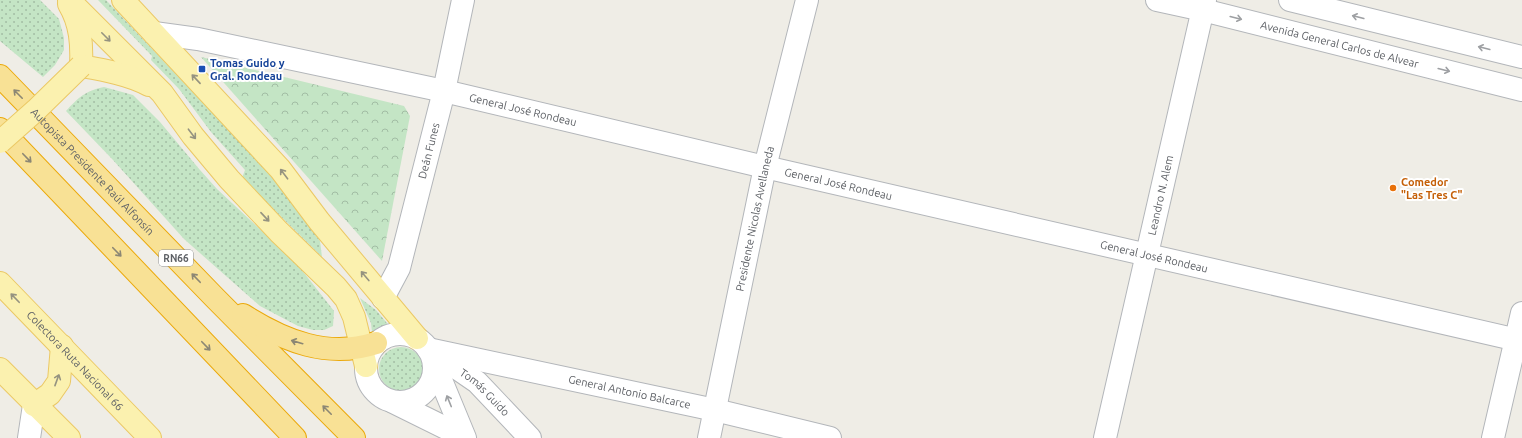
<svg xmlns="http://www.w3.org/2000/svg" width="1522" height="438" viewBox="0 0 1522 438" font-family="Ubuntu,sans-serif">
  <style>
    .grass { fill: url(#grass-dots) }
    .forest { fill: url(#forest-crowns) }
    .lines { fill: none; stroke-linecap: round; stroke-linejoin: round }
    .minor-casing { stroke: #b3b6ba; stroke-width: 24 }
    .major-casing { stroke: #ebc864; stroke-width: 24 }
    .highway-casing { stroke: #eba90b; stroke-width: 24 }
    .minor { stroke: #fff; stroke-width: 22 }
    .major { stroke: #fbf1af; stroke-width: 22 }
    .highway { stroke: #f8e195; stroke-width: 22 }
    .major-bridge-casing { stroke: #ebc864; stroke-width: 24; stroke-linecap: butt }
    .major-bridge { stroke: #fbf1af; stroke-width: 22 }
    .oneway { stroke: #9ea0a3 }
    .oneway2 { stroke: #959380 }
    .oneway3 { stroke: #8c8774 }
    .transit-dot { fill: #1a4fb4; stroke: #fff; stroke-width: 1.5 }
    .food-dot { fill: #e8710a; stroke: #fff; stroke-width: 1.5 }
    .labels { text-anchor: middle; stroke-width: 4; stroke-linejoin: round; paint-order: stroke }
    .shield { fill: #fff; stroke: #8e9094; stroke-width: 1 }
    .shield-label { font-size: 10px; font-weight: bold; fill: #5e6166 }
    .street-label { font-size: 11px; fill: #5e6166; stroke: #fff }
    .transit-label { font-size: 11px; font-weight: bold; fill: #164399; stroke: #fff; text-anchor: start }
    .food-label { font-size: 11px; font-weight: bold; fill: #c56008; stroke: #fff; text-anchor: start }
  </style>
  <defs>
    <pattern id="grass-dots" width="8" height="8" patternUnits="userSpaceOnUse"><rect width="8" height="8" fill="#c4e5c5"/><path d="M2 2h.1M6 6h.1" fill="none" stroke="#a2bda4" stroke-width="1.8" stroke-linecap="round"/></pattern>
    <pattern id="forest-crowns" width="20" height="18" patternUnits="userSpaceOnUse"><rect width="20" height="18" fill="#c4e5c5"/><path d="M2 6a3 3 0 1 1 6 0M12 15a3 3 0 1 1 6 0" fill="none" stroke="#a2bda4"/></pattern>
  </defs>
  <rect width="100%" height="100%" fill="#efede6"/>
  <g class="grass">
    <polygon points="0,0 40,0 59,19 64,38 64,50 55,65 43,77 0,41"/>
    <polygon points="98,0 106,0 204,104 228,127 271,175 320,241 322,257 242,178 245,170 211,132 179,89 151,60 152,56"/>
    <path d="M 104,87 L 133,95 L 160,122 L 200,170 L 217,189 L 297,264 L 334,311 L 333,326 L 324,330 L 313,330 L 298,326 L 260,306 L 184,239 L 113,160 L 66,111 C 79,97 85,91 104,87 Z"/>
    <polygon points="360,298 376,310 391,328 372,332 371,323"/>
    <circle cx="401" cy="369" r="22"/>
  </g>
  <polygon class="forest" points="201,57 404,106 410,116 382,261"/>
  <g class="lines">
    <defs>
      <g id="minor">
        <path id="s1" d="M 1157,0 L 1203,10 L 1522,90"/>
        <polyline points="1290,0 1522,57"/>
        <path id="s2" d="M 154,33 L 198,39 L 444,91 L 765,167 L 1522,341"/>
        <path id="s3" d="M 383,298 L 399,268 L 444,91 L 463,0"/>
        <circle cx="400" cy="368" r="34"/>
        <path id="s4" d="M 428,349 L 715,410 L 830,438"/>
        <path id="s5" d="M 435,358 L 458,369 L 477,382 L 530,438"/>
        <polyline points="434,363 465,438"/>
        <polyline points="393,402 464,437"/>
        <polyline points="29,438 34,405"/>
        <path id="s6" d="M 709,438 L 765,167 L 807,0"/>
        <path id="s7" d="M 1105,438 L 1205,0"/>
        <polyline points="1493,438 1522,313"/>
      </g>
      <g id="major">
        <polyline points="69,0 162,93 193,136 229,179 279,232 336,287 346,299 354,317 366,366"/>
        <polyline points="123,0 280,169 319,221 417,338"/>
        <path d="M 69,4 C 81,24 82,45 81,66 C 104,70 128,74 149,85"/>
        <path id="s8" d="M 0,283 L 150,438"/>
        <polyline points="0,369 69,438"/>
        <polyline points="34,405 50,394 59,381 62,346"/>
      </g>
      <g id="highway">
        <path id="s9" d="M 0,76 L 215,298 L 354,438"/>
        <polyline points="0,129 295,438"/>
        <path d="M 243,315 C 284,341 328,359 376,343"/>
      </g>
    </defs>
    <use href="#minor" class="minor-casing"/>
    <use href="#major" class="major-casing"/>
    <use href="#highway" class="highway-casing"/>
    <use href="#minor" class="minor"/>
    <use href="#major" class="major"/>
    <use href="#highway" class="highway"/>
    <defs>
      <polyline id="major-bridge" points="0,142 36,110 81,66"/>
    </defs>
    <use href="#major-bridge" class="major-bridge-casing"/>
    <use href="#major-bridge" class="major-bridge"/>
  </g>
  <defs><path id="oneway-shaft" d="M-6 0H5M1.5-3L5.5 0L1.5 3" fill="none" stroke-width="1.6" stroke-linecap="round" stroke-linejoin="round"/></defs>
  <g class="oneway">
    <use href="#oneway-shaft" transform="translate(1358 17) rotate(-166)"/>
    <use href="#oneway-shaft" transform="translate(1236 18) rotate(14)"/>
    <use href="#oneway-shaft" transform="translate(1484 48) rotate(-166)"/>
    <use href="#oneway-shaft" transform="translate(1444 70) rotate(14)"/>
    <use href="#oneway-shaft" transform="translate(449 401) rotate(-112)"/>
  </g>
  <g class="oneway2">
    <use href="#oneway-shaft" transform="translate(106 37) rotate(45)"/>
    <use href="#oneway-shaft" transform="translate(196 79) rotate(-133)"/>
    <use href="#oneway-shaft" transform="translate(192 134) rotate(53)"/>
    <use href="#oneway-shaft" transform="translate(284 174) rotate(-127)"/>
    <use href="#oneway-shaft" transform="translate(265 217) rotate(47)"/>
    <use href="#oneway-shaft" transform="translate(365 276) rotate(-130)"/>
    <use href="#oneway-shaft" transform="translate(15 298) rotate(-134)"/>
    <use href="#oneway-shaft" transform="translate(57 380) rotate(-70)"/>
  </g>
  <g class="oneway3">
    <use href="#oneway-shaft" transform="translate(18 94) rotate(-135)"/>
    <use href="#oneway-shaft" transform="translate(27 158) rotate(46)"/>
    <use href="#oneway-shaft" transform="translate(117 252) rotate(46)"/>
    <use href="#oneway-shaft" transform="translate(196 278) rotate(-134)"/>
    <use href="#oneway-shaft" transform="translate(297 342) rotate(-164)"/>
    <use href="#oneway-shaft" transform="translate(206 346) rotate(46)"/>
    <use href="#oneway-shaft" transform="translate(327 410) rotate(-135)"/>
  </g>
  <rect class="transit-dot" x="198" y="65" width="8" height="8" rx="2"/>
  <circle class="food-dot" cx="1393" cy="188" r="4"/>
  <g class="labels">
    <rect class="shield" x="159" y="250" width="34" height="16" rx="3"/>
    <g class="shield-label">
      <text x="176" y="262">RN66</text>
    </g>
    <g class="street-label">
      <text dy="4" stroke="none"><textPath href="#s1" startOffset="188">Avenida General Carlos de Alvear</textPath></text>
      <text dy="4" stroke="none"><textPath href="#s2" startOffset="377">General José Rondeau</textPath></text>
      <text dy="4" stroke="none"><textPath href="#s3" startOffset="155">Deán Funes</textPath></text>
      <text dy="4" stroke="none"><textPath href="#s9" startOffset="133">Autopista Presidente Raúl Alfonsín</textPath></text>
      <text dy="4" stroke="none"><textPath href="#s2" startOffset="701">General José Rondeau</textPath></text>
      <text dy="4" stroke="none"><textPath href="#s7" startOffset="249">Leandro N. Alem</textPath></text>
      <text dy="4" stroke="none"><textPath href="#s6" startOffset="224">Presidente Nicolas Avellaneda</textPath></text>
      <text dy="4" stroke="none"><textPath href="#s2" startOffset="1025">General José Rondeau</textPath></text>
      <text dy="4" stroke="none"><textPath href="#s8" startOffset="108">Colectora Ruta Nacional 66</textPath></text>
      <text dy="4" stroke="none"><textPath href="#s4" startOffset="206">General Antonio Balcarce</textPath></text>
      <text dy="4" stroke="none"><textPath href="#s5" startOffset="61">Tomás Guido</textPath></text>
    </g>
    <g class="transit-label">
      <text x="210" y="67">Tomas Guido y<tspan x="210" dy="13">Gral. Rondeau</tspan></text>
    </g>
    <g class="food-label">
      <text x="1401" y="186">Comedor<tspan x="1401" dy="13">"Las Tres C"</tspan></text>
    </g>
  </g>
</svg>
